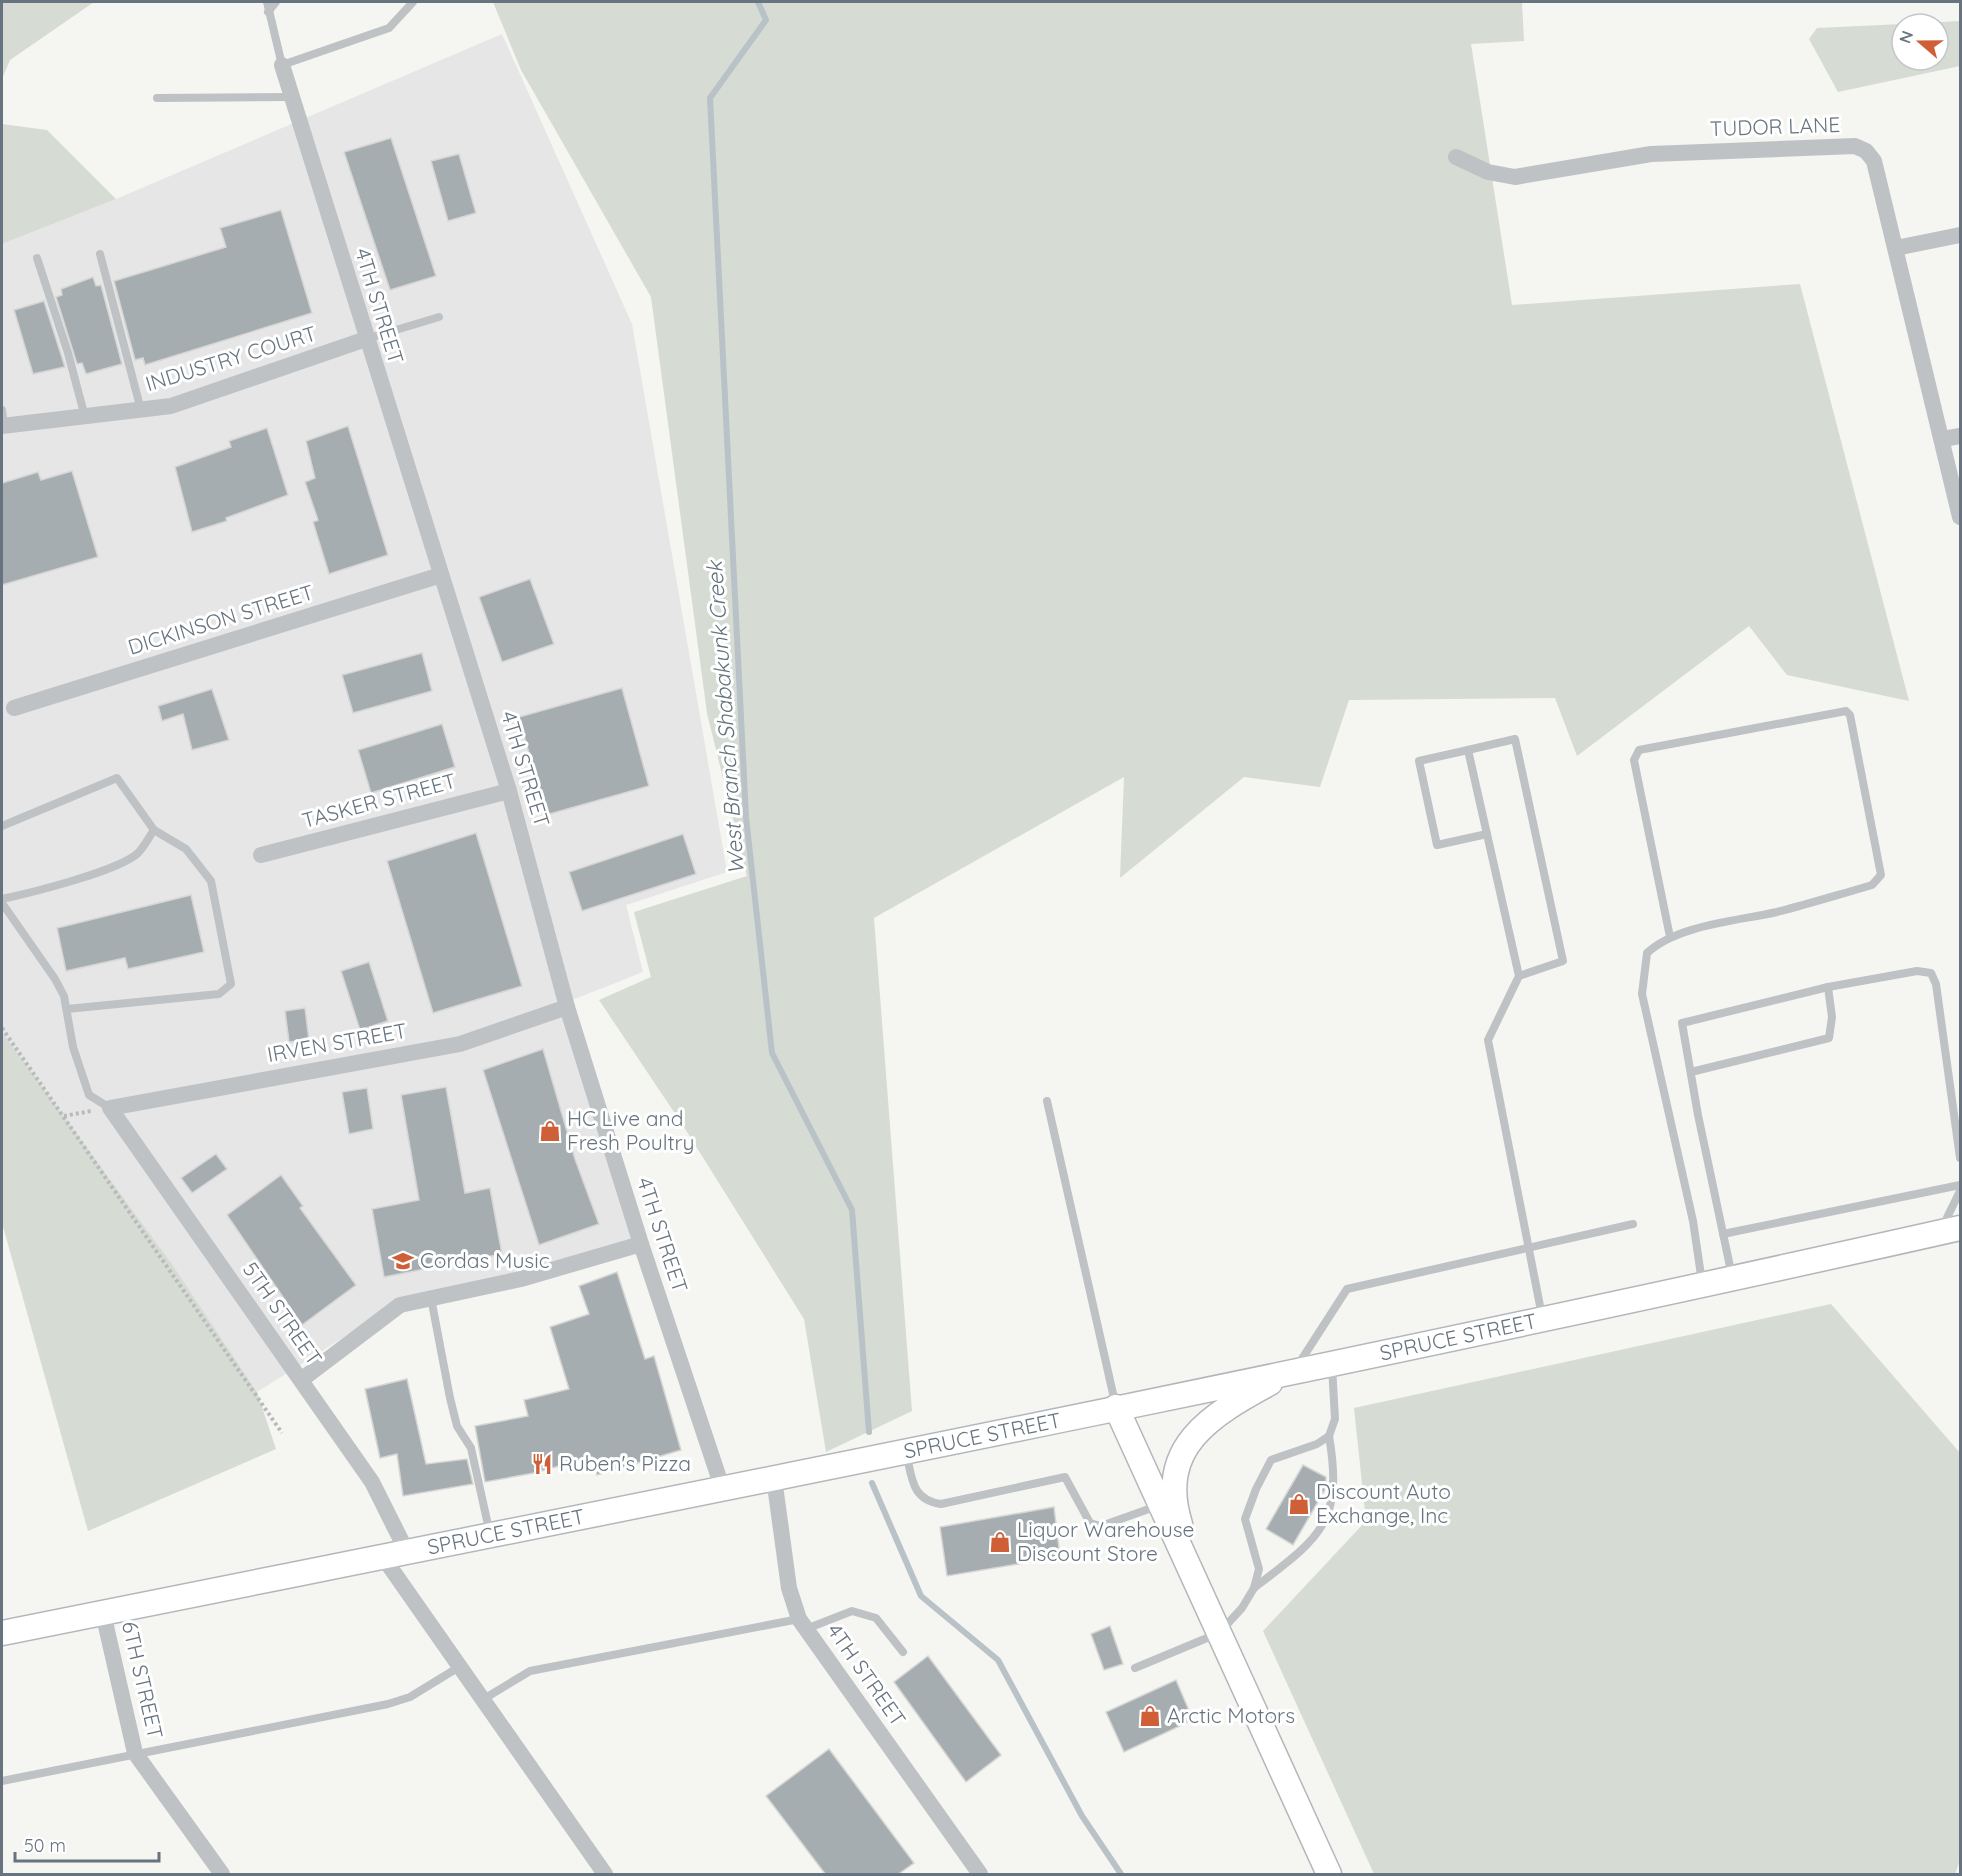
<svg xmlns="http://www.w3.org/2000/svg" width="1962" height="1876" viewBox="0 0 1962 1876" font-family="Quicksand,sans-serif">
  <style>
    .built { fill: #e5e6e5 }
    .green { fill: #d6dbd3 }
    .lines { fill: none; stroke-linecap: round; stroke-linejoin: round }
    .stream { stroke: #b9c2c7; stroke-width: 6 }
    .building { fill: #a6adb1; stroke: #d6d6d4; stroke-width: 1.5 }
    .secondary-casing { stroke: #b3b7bb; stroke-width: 27 }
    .path { stroke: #b8bbbc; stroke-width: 4; stroke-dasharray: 3 3; stroke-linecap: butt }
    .lane { stroke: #bec2c5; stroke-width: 8 }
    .street { stroke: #bec2c5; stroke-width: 16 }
    .secondary { stroke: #fff; stroke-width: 24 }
    .labels { text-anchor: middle; stroke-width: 6; stroke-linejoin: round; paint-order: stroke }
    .street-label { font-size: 21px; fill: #67747f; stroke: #fff }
    .poi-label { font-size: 21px; fill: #67747f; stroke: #fff; text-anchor: start }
    .water-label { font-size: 22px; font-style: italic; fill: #63747c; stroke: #fff }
  </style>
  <rect width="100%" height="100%" fill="#f5f5f2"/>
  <polygon class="built" points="502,34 632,324 727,872 626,905 643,972 567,1002 638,1238 390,1308 257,1392 172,1264 2,1032 2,244 116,199"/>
  <g class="green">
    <polygon points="2,2 94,2 10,60 2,79"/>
    <polygon points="493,2 1522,2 1524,41 1471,44 1512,305 1800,284 1909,701 1787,675 1749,626 1577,756 1555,698 1349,700 1320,787 1244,777 1120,878 1124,777 874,918 912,1411 826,1452 804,1319 682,1124 599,1000 651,977 634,912 747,876 707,713 651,297 521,70"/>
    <polygon points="1960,21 1960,66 1838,92 1809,39 1817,28 1902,24 1902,60 1938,60 1938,24 1903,24"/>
    <polygon points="2,124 47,130 116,199 2,244"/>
    <polygon points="2,1032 172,1264 257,1392 276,1449 88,1531 2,1223"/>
    <polygon points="1831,1304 1960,1453 1960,1860 1955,1874 1374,1874 1263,1631 1366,1521 1354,1408"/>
  </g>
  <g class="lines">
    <g class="stream">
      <polyline points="758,2 766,20 710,98 746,817 772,1053 852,1210 869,1432"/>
      <polyline points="872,1483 921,1596 998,1660 1082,1816 1121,1874"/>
    </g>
  </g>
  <g class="building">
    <polygon points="391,138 436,276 390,290 344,152"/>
    <polygon points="459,154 476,213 448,221 431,161"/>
    <polygon points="281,210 312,313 145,365 143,358 135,360 114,281 226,247 220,228"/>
    <polygon points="93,277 96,286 101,285 122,364 86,374 82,363 77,364 56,297 62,295 61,289"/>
    <polygon points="44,301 65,367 33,374 14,310"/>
    <polygon points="348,426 388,555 329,574 313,522 318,520 305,482 315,478 306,441"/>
    <polygon points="267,428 288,495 226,518 227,521 192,532 175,467 231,447 229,441"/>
    <polygon points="72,471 98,557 2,585 2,483 38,472 41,480"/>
    <polygon points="530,579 554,644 502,662 479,597"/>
    <polygon points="422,653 432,691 353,713 342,675"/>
    <polygon points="622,688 649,786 546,815 519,717"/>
    <polygon points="212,689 229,740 192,750 183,714 162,721 158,706"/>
    <polygon points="442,724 455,767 371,793 358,750"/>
    <polygon points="476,833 522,986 433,1013 387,861"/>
    <polygon points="683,834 696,874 582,911 569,872"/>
    <polygon points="191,895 204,952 128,969 125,958 66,971 57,928"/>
    <polygon points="369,962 388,1021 360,1030 341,971"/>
    <polygon points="305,1008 309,1040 289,1042 285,1011"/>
    <polygon points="543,1049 575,1159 599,1224 539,1245 483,1070"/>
    <polygon points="446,1087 465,1193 490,1188 502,1254 384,1277 372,1209 419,1200 401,1095"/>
    <polygon points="367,1088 373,1129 349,1134 342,1092"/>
    <polygon points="216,1154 227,1169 192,1193 181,1178"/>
    <polygon points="281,1175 303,1206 300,1208 356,1285 302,1325 227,1215"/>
    <polygon points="617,1272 645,1359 654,1356 681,1450 597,1475 592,1457 534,1473 485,1482 475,1426 528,1416 524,1400 569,1389 550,1327 589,1314 579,1286"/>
    <polygon points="407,1379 426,1464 467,1459 473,1484 403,1496 397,1454 380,1458 365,1389"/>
    <polygon points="1303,1465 1326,1477 1326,1488 1293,1545 1266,1529"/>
    <polygon points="1054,1507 1060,1557 947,1576 940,1527"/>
    <polygon points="1110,1626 1123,1664 1104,1670 1091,1634"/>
    <polygon points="928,1656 1001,1755 966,1782 894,1682"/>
    <polygon points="1176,1680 1193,1720 1124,1752 1106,1712"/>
    <polygon points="829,1749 914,1863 897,1875 826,1875 766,1796"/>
  </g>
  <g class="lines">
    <defs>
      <g id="secondary">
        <polyline points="1116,1407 1329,1874"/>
        <path d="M 1180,1524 C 1156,1447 1211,1415 1270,1383"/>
        <path id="s1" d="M 2,1633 C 655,1502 1310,1374 1960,1228"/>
      </g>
    </defs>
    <use href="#secondary" class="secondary-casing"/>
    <g class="path">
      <polyline points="2,1028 282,1433"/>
      <polyline points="64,1116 91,1111"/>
    </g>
    <g class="lane">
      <polyline points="267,2 282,65 389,28 413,2"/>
      <polyline points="268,12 276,2"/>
      <polyline points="157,98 291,97"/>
      <polyline points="100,254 141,410"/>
      <polyline points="37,258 68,353 85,417"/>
      <polyline points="366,339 439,317"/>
      <polyline points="2,410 4,426"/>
      <polyline points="1468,750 1419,761 1437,845 1487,834"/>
      <polyline points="2,826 117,778 154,830 186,849 211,881 231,984 219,994 67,1009"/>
      <path d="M 2,899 C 30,893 119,871 138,853 C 144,847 149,837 154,830"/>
      <polyline points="2,903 55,979 64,996 73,1047 89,1095 110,1108"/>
      <path d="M 1670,937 L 1637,775 L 1634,760 L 1639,750 L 1846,711 L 1850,715 L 1881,875 L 1872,885 L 1862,888 C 1834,896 1805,905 1777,912 C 1737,921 1677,925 1647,953 L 1642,994 L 1693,1221 L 1702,1282"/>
      <polyline points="1519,976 1563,961 1515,739 1468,750 1519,976 1488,1040 1542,1316"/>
      <polyline points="1691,1072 1829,1038 1832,1017 1828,987"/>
      <polyline points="1047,1101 1116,1407"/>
      <polyline points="1942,1228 1960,1191"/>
      <polyline points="1723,1234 1960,1185"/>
      <polyline points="1732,1276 1698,1115 1682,1023 1828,987 1917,971 1931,973 1936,984 1960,1158"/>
      <polyline points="431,1298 450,1398 457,1426 471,1448 490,1534"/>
      <polyline points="1298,1365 1347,1289 1633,1224"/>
      <path d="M 906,1452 C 912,1477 911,1500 941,1504 L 1065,1477 L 1090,1523 L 1101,1526 L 1160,1505"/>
      <path d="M 1254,1588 C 1319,1538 1344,1524 1329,1436"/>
      <polyline points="806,1629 852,1611 876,1618 903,1652"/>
      <polyline points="1135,1668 1219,1633 1242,1608 1254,1588 1259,1569 1245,1519 1256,1489 1271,1460 1317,1444 1329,1436 1335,1419 1332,1366"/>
      <polyline points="482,1700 530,1671 799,1619"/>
      <polyline points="2,1781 388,1704 410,1697 459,1667"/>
    </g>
    <g class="street">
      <polyline points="282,65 509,791 567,1007 641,1244 722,1487"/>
      <polyline points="1456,157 1488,172 1515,177 1651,154 1855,146 1866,151 1874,161 1960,517"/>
      <polyline points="1896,248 1960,235"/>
      <polyline points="2,426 171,406 366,339"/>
      <polyline points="1943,439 1960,436"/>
      <polyline points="14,708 441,575"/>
      <polyline points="261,855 509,791"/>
      <polyline points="301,1380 400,1305 521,1279 641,1244"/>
      <polyline points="774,1478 789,1588 799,1619 980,1874"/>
      <polyline points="407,1552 372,1482 110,1108 460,1044 567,1007"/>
      <polyline points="383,1557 605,1874"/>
      <polyline points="103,1613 135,1753 222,1874"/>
    </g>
    <use href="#secondary" class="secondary"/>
  </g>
  <defs>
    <symbol id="shop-bare" viewBox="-9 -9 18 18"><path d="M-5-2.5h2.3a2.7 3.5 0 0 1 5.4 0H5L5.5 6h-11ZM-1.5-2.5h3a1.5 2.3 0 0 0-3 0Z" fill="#cf5f37" stroke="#fff" stroke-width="2.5" paint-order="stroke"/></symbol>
    <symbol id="school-bare" viewBox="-9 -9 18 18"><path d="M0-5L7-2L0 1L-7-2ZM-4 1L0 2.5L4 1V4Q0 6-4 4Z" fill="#cf5f37" stroke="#fff" stroke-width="2.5" paint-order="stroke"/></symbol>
    <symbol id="restaurant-bare" viewBox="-9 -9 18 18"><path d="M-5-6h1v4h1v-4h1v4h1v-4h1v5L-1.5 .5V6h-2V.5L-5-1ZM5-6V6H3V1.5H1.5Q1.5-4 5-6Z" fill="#cf5f37" stroke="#fff" stroke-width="2.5" paint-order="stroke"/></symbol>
  </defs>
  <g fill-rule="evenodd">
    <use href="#shop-bare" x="535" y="1116" width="30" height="30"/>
    <use href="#school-bare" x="388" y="1246" width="30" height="30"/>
    <use href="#restaurant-bare" x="527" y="1449" width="30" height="30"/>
    <use href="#shop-bare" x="1284" y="1489" width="30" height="30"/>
    <use href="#shop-bare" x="985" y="1527" width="30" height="30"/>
    <use href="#shop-bare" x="1135" y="1701" width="30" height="30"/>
  </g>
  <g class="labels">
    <g class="street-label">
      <text transform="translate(1775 127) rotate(-2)" y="7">TUDOR LANE</text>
      <text transform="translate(379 306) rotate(73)" y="7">4TH STREET</text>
      <text transform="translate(231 359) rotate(-17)" y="7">INDUSTRY COURT</text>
      <text transform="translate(221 620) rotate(-17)" y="7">DICKINSON STREET</text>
      <text transform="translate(525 769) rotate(73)" y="7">4TH STREET</text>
      <text transform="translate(379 801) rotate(-15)" y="7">TASKER STREET</text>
      <text transform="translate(337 1043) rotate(-10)" y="7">IRVEN STREET</text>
      <text transform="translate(662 1235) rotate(72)" y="7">4TH STREET</text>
      <text transform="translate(282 1314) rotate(55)" y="7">5TH STREET</text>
      <text dy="7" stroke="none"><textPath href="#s1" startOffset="1486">SPRUCE STREET</textPath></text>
      <text dy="7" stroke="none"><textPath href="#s1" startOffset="1000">SPRUCE STREET</textPath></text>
      <text dy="7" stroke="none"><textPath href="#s1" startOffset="514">SPRUCE STREET</textPath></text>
      <text transform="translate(866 1675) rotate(55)" y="7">4TH STREET</text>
      <text transform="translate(142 1680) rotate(77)" y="7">6TH STREET</text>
    </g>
    <g class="poi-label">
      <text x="567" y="1126">HC Live and<tspan x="567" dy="24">Fresh Poultry</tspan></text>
      <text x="420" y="1268">Cordas Music</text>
      <text x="559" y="1471">Ruben's Pizza</text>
      <text x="1316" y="1499">Discount Auto<tspan x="1316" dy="24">Exchange, Inc</tspan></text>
      <text x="1017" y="1537">Liquor Warehouse<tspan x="1017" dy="24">Discount Store</tspan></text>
      <text x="1167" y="1723">Arctic Motors</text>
    </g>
    <g class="water-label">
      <text transform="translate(725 718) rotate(-94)" y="8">West Branch Shabakunk Creek</text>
    </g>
  </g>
  <rect width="1962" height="1876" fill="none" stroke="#67747f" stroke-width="6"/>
  <g transform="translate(1920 42) rotate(290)"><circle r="28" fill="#ffffff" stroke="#c2c7cc" stroke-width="1.5"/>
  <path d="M0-4.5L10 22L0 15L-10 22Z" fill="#cf5f37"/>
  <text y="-9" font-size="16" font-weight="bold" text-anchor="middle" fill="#67747f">N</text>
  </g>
  <path d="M15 1852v9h144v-9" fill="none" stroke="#67747f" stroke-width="3"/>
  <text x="24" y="1852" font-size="18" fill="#67747f" stroke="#ffffff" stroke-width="4.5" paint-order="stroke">50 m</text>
</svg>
